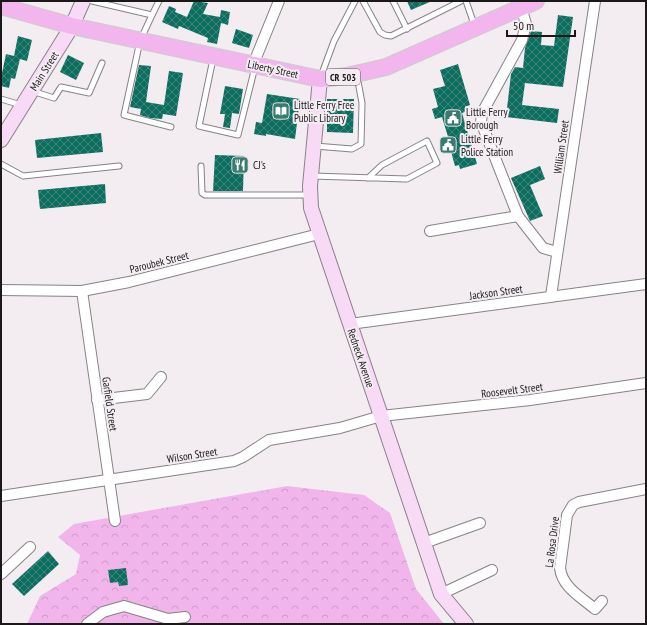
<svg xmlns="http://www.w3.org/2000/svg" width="647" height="625" viewBox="0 0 647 625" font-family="'PT Sans Narrow',sans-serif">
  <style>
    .forest { fill: url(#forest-crowns) }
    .building { fill: url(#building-cross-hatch) }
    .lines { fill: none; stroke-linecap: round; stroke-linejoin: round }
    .lane-casing { stroke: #888287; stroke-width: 7 }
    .street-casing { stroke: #888287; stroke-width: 12 }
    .secondary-casing { stroke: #888287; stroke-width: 16 }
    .primary-casing { stroke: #cdcccd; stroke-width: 18 }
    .lane { stroke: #fff; stroke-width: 5 }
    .street { stroke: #fff; stroke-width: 10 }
    .secondary { stroke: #f8daf7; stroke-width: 14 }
    .primary { stroke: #f2b5ee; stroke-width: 16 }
    .labels { text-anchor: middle; stroke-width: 4; stroke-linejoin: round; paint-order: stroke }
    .shield { fill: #f3edf2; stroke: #5c585b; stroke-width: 1 }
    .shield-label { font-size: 10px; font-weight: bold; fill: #1b181a }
    .street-label { font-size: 11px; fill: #1b181a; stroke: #f3edf2 }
    .poi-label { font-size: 11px; fill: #1b181a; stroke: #f3edf2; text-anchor: start }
  </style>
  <defs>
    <pattern id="forest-crowns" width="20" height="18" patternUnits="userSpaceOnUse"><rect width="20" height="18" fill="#f1b5ec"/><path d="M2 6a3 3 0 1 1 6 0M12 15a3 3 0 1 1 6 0" fill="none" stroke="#ce9bca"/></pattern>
    <pattern id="building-cross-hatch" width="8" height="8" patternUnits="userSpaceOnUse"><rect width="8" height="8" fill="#0c6e5f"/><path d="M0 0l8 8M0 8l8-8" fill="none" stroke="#40857a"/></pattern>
  </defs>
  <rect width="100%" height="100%" fill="#f3edf2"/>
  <polygon class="forest" points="287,486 364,495 390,513 416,589 444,624 27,624 40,596 76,574 80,555 58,537 74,524"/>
  <g class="building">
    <polygon points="194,1 208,3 203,14 220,17 221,10 230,12 228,25 221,23 217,44 207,42 208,38 179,26 178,29 162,22 169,6 176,9 175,12 187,17"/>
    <polygon points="407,1 432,1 411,10"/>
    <polygon points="558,15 573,17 563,87 525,83 522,105 559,109 557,123 506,117 511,74 515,67 523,68 525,48 531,31 542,32 541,45 554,46"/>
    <polygon points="236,29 253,35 249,48 232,43"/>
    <polygon points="18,36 32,40 27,61 20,59 15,79 11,78 9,88 1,86 1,78 6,54 14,56"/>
    <polygon points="68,55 84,63 76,80 60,72"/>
    <polygon points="458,64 470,105 467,106 468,111 462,113 477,164 460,169 459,165 455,166 450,148 443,151 440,143 449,140 442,117 435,119 432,109 438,107 433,89 445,86 440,70"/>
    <polygon points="139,65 151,66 146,102 164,105 169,71 183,73 176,116 163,114 162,119 150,118 140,115 141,109 130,107"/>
    <polygon points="225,86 243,89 239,114 232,113 230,128 223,127 225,114 220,114"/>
    <polygon points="267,94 300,99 295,139 266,134 266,136 254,134 256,122 262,123"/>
    <polygon points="327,99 354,99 353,133 327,132"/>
    <polygon points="101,133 103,152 37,158 35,140"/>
    <polygon points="215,155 244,156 243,191 213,191"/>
    <polygon points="540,166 545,179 530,185 543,216 530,221 511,178"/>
    <polygon points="105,184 106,203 40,209 38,190"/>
    <polygon points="48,551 59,564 24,596 12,584"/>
    <polygon points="126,568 128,585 119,586 118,582 110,583 108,570"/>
  </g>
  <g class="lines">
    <defs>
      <g id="lane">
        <polyline points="92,1 152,15 140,41 124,115 171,127"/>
        <polyline points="363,1 380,32 385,35 391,36 461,1"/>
        <polyline points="393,1 407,29"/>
        <polyline points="466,1 475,27"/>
        <polyline points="152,15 159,1"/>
        <polyline points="213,59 199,126 238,135 255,67"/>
        <polyline points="321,76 334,41 355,1"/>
        <polyline points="32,91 54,98 61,87 89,93 102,63"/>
        <polyline points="1,99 21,105"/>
        <polyline points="315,146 352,149 361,144 362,103 357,76"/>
        <polyline points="1,164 23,176 119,166"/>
        <polyline points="201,166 202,193 205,195 310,195"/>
        <polyline points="312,176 407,179 437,163 427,141 382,165 368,178"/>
      </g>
      <g id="street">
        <polyline points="253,65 279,1"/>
        <polyline points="518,216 481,122 482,113 522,40 526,24 521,7"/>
        <polyline points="430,231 518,216 543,248 557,252"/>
        <polyline points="1,290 82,291 129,282 319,234"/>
        <polyline points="82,291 115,521"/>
        <polyline points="551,296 595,1"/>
        <polyline points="350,324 646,284"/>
        <polyline points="97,400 147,394 161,377"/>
        <polyline points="1,496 234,461 243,457 269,440 340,428 381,416 530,400 646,383"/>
        <polyline points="424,543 480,523"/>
        <polyline points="1,574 30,547"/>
        <polyline points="441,594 492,570"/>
        <path d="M 602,601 L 595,609 C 581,597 562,587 560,568 L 567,515 L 573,505 L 579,502 L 646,489"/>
        <polyline points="87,624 103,612 124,606 168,619 185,617"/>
      </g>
      <g id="secondary">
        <polyline points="320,79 310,186 311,208 441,594 466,624"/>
        <polyline points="1,140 72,26 83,1"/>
      </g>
      <polyline id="primary" points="1,6 72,26 320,79 347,76 386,67 536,1"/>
    </defs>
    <use href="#lane" class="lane-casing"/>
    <use href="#street" class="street-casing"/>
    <use href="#secondary" class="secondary-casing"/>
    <use href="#primary" class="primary-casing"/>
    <use href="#lane" class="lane"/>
    <use href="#street" class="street"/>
    <use href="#secondary" class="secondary"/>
    <use href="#primary" class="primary"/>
  </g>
  <defs>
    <symbol id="library-square" viewBox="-11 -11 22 22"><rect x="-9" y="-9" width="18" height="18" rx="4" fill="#397c6f" stroke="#f3edf2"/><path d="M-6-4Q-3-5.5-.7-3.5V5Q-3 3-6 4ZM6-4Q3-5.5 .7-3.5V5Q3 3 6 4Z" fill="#fff"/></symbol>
    <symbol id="civic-square" viewBox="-11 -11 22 22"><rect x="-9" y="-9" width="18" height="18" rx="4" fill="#397c6f" stroke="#f3edf2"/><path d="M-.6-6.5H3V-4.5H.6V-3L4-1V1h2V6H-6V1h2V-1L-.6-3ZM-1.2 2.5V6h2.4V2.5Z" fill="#fff"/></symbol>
    <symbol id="restaurant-square" viewBox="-11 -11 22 22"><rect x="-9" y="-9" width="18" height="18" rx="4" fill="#397c6f" stroke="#f3edf2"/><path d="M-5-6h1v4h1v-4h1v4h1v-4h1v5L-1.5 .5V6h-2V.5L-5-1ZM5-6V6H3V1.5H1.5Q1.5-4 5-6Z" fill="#fff"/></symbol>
  </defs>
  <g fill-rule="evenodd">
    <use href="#library-square" x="271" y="101" width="20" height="20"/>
    <use href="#civic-square" x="443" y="108" width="20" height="20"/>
    <use href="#civic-square" x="438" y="135" width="20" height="20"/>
    <use href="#restaurant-square" x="230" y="155" width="20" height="20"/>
  </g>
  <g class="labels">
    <rect class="shield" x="326" y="69" width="34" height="16" rx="3"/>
    <g class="shield-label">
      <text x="343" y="81">CR 503</text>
    </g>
    <g class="street-label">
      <text transform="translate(273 69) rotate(12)" y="4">Liberty Street</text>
      <text transform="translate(44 71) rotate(-58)" y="4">Main Street</text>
      <text transform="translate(561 147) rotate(-82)" y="4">William Street</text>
      <text transform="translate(159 262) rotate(-14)" y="4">Paroubek Street</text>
      <text transform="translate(496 292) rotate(-8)" y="4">Jackson Street</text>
      <text transform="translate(361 358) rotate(71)" y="4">Redneck Avenue</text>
      <text transform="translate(512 390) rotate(-7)" y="4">Roosevelt Street</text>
      <text transform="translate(110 404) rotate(82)" y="4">Garfield Street</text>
      <text transform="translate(192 455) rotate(-9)" y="4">Wilson Street</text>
      <text transform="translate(552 542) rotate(-83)" y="4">La Rosa Drive</text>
    </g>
    <g class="poi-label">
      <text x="294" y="109">Little Ferry Free<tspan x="294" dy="13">Public Library</tspan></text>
      <text x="466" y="116">Little Ferry<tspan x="466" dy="13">Borough</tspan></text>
      <text x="461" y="143">Little Ferry<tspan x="461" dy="13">Police Station</tspan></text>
      <text x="253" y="169">CJ's</text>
    </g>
  </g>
  <rect width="647" height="625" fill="none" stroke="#1b181a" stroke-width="4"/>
  <path d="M507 30v6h68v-6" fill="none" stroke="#1b181a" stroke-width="2"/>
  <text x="513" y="30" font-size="12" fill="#1b181a" stroke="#f3edf2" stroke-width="3" paint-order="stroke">50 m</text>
</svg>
